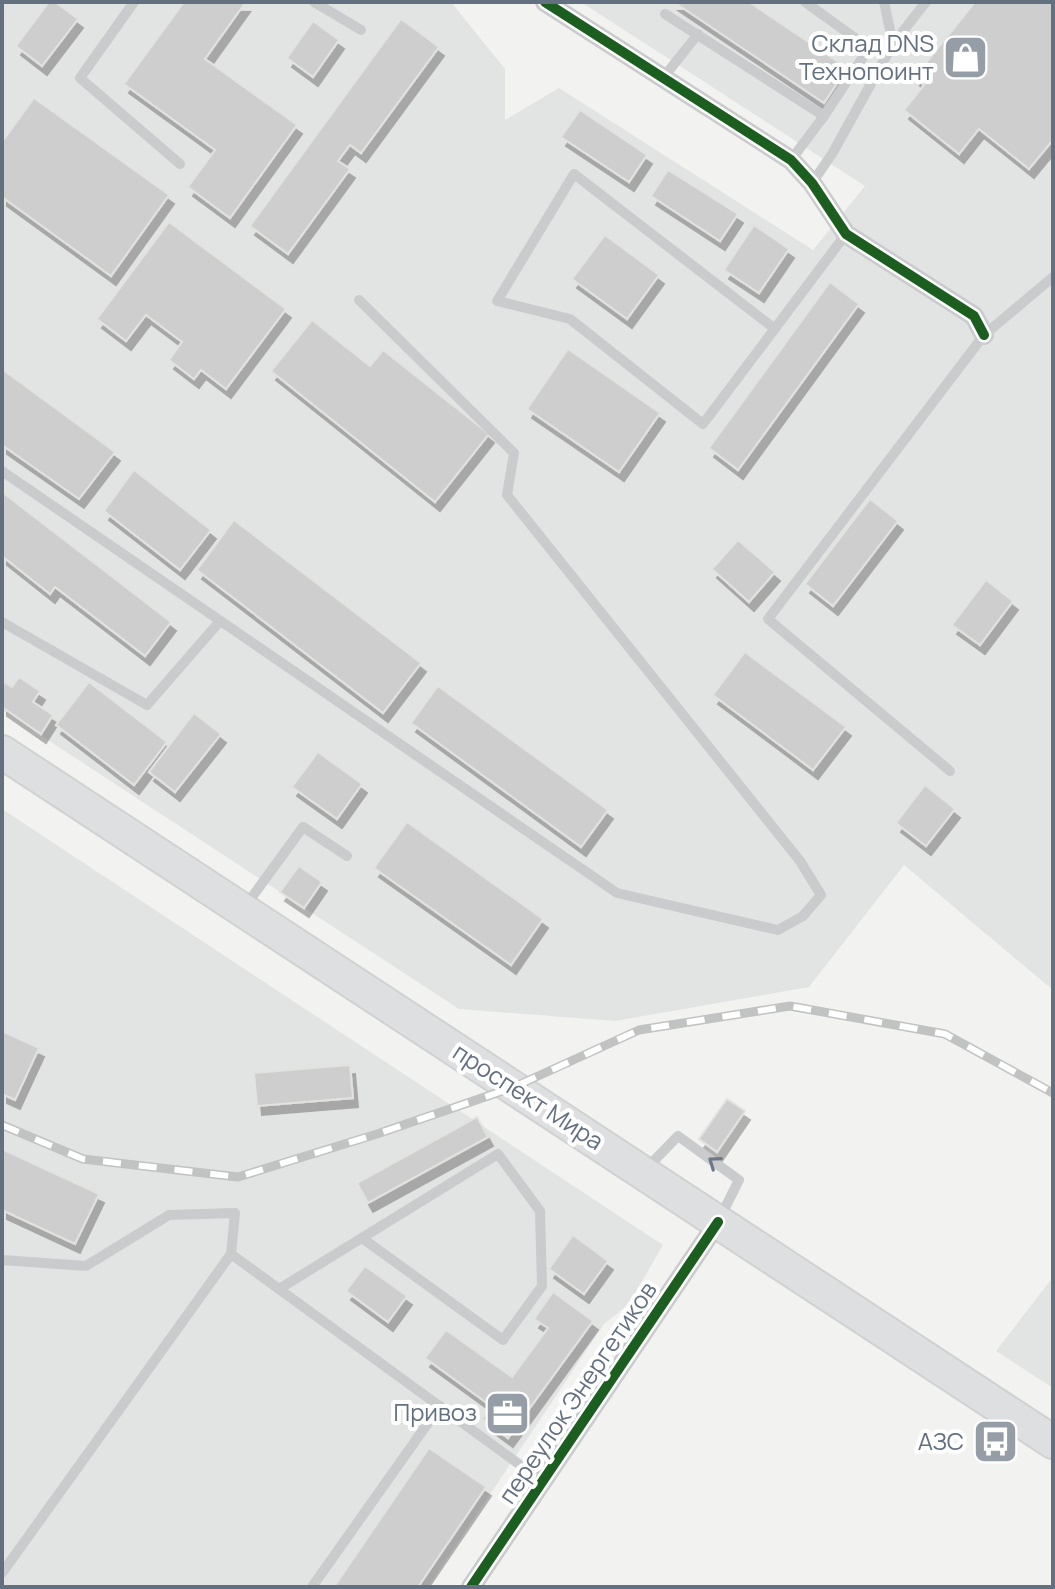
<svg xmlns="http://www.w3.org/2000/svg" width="1055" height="1589" viewBox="0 0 1055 1589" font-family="Manrope,sans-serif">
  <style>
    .built { fill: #e2e4e3 }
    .building { fill: #cdcecd; stroke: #e2e2e0; stroke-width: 2; filter: url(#shadow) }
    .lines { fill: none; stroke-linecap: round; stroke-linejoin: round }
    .primary-casing { stroke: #d0d1d1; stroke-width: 36 }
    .lane { stroke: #cacbcc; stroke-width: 10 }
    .street { stroke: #cacbcc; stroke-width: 20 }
    .primary { stroke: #dedfe0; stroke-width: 32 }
    .rail-casing { stroke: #c1c2c2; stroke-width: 9 }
    .rail { stroke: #fff; stroke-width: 6; stroke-dasharray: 18; stroke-linecap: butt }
    .cycleway-casing { stroke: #fff; stroke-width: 15 }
    .cycleway { stroke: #1b5e20; stroke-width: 10 }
    .oneway { stroke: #6d7988 }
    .labels { text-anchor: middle; stroke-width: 8; stroke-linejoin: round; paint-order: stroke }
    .poi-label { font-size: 24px; fill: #637080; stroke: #fff; text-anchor: end }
    .street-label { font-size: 24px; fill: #637080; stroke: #fff }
  </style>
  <defs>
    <filter id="shadow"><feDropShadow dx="5" dy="9" stdDeviation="0" flood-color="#0004"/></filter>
  </defs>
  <rect width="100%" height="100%" fill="#f2f3f0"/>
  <g class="built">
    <polygon points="2,2 451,2 505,69 505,120 559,88 813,250 865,186 581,2 1053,2 1053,990 904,865 809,987 615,1021 459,1009 2,710"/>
    <polygon points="2,809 663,1245 629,1304 604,1324 428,1587 2,1587"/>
    <polygon points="1053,1277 1053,1388 996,1351"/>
  </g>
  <g class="building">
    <polygon points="49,2 55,2 78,19 42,66 16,46"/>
    <polygon points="184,2 245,3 205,59 297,125 230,218 188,187 215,150 124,84"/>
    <polygon points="674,2 749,2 847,68 824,103"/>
    <polygon points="975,2 1053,2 1053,140 1029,169 979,129 959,154 904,110 924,85 915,77"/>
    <polygon points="401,19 439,47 361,153 350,145 338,161 350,169 288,254 250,226"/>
    <polygon points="313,21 339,40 313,77 287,58"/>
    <polygon points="34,98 169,195 111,276 2,197 2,142"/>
    <polygon points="580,110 647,155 629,182 561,137"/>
    <polygon points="668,170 738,214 720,241 651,196"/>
    <polygon points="169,222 286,309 226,389 201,370 194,379 169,360 182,342 146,315 126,341 97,319"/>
    <polygon points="754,225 789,249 759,293 724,270"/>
    <polygon points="605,235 659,275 627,319 572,279"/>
    <polygon points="830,282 859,304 738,470 709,448"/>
    <polygon points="312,320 370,366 383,350 489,434 435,502 271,371"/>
    <polygon points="568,349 660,413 619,472 527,409"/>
    <polygon points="2,369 115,452 79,499 2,445"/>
    <polygon points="134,470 211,530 180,570 104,511"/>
    <polygon points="2,492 171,622 145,656 55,587 50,594 2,556"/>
    <polygon points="870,499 898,521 833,606 805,584"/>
    <polygon points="234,520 421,663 383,713 197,570"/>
    <polygon points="738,540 775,572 749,602 712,569"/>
    <polygon points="986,580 1013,601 980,645 952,625"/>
    <polygon points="745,652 846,727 813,770 713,695"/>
    <polygon points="19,677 40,691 33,702 53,715 41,734 2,707 2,681 12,687"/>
    <polygon points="89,682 167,742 134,785 56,725"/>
    <polygon points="438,686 608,810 581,847 411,723"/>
    <polygon points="194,713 221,734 175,792 149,772"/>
    <polygon points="318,752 362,784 337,819 292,787"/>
    <polygon points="925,785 955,809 926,846 896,823"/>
    <polygon points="407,822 543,919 511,965 374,868"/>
    <polygon points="299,866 322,882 304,908 280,892"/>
    <polygon points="2,1031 39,1048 15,1100 2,1094"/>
    <polygon points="350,1065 353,1098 257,1106 254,1073"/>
    <polygon points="727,1099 745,1111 717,1152 699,1139"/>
    <polygon points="477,1117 488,1137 368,1203 357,1183"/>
    <polygon points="2,1149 99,1194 75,1244 2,1210"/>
    <polygon points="573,1235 608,1261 584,1294 549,1269"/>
    <polygon points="365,1266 407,1296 388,1322 346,1291"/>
    <polygon points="553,1292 593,1321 508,1438 482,1419 491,1406 425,1358 446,1330 512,1377 548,1328 534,1319"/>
    <polygon points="429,1448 486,1487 418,1587 334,1587"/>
  </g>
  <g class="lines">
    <defs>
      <polyline id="primary" points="2,752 1053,1442"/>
    </defs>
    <use href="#primary" class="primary-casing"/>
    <g class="lane">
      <polyline points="134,2 80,78 180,164"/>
      <polyline points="314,2 361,30"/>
      <polyline points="884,2 893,44"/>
      <polyline points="665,14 824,116"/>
      <polyline points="663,78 698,34"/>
      <polyline points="791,160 824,116 869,48 805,2"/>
      <polyline points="812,183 832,154 893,44 926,2"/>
      <polyline points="775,329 574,174 497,301 570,319 703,424 846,234"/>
      <polyline points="2,471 617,893 778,930 803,916 821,895 800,861 507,495 514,453 359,300"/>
      <polyline points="2,622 147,705 220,621"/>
      <polyline points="950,771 768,619 984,335 1053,277"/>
      <polyline points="244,908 303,827 347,856"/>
      <polyline points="644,1171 678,1136 739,1180 719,1220"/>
      <polyline points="231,1254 542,1481"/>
      <polyline points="2,1260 86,1266 169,1215 235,1213 231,1254 2,1573"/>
      <polyline points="279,1289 498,1154 540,1211 542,1286 503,1340 362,1238"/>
      <polyline points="312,1587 440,1406"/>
    </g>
    <g class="street">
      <polyline points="545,2 791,160 812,183 846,234 974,316 984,335"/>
      <polyline points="471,1587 718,1222"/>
    </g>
    <use href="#primary" class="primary"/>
    <defs>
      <polyline id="rail" points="2,1125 83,1159 238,1177 377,1134 514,1087 639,1030 790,1006 945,1034 1053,1093"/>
    </defs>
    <use href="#rail" class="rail-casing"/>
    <use href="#rail" class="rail"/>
    <defs>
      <g id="cycleway">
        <polyline points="545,2 791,160 812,183 846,234 974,316 984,335"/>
        <polyline points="471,1587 718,1222"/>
      </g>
    </defs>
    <use href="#cycleway" class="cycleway-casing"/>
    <use href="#cycleway" class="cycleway"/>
  </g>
  <defs><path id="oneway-chevron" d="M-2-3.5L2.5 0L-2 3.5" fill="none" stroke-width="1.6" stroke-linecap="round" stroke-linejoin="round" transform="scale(2)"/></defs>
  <use class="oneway" href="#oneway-chevron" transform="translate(714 1162) rotate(-145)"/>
  <defs>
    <symbol id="shop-square" viewBox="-11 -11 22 22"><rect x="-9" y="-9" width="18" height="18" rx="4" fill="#959ea7" stroke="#fff"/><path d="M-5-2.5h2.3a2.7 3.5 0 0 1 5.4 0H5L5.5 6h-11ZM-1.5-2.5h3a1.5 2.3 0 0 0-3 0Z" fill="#fff"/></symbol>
    <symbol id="office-square" viewBox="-11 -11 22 22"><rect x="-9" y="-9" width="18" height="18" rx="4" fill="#959ea7" stroke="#fff"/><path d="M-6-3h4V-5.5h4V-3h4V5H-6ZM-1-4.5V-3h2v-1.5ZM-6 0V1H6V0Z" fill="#fff"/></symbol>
    <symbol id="bus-square" viewBox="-11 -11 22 22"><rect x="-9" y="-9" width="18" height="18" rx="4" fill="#959ea7" stroke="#fff"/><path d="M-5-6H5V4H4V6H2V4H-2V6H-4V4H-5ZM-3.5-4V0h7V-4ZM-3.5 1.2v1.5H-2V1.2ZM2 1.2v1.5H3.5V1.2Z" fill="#fff"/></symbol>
  </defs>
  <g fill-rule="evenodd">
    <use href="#shop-square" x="940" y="32" width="51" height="51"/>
    <use href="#office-square" x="482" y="1388" width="51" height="51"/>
    <use href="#bus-square" x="970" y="1416" width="51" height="51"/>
  </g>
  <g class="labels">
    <g class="poi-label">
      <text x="934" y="52">Склад DNS<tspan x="934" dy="28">Технопоинт</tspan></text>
      <text x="477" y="1421">Привоз</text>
      <text x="964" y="1450">АЗС</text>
    </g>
    <g class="street-label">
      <text transform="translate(528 1097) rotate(33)" y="8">проспект Мира</text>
      <text transform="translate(578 1393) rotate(-56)" y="8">переулок Энергетиков</text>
    </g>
  </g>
  <rect width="1055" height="1589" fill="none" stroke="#637080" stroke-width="8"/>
</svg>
